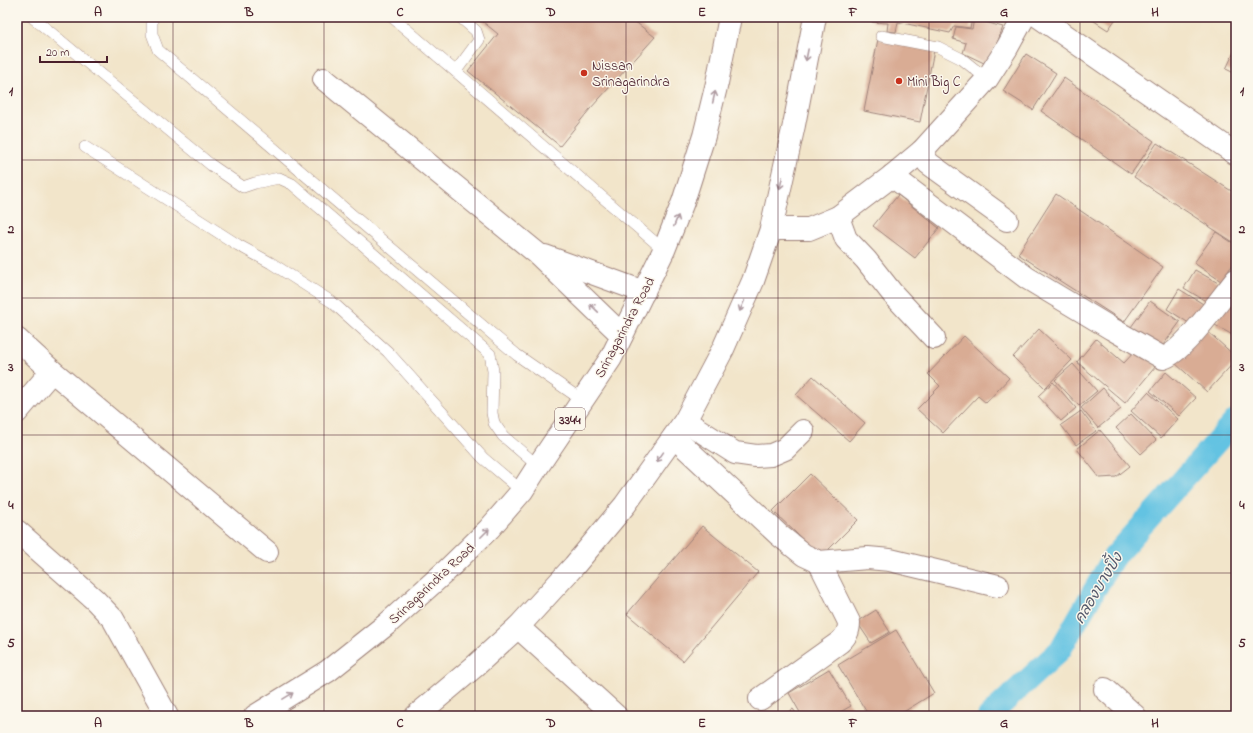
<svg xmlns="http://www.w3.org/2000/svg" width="1253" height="733" viewBox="0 0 1253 733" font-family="'Indie Flower','Playpen Sans Thai',sans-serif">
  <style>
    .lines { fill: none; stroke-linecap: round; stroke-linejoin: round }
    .canal { stroke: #64c3e2; stroke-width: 23 }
    .building { fill: #d9ac94 }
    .lane-casing { stroke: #9e827a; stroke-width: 12 }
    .street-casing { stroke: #9e827a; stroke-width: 24 }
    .secondary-casing { stroke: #9e827a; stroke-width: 24 }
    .primary-casing { stroke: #9e827a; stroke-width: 24 }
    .lane { stroke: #fff; stroke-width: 11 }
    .street { stroke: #fff; stroke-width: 22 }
    .secondary { stroke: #fff; stroke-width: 22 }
    .primary { stroke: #fff; stroke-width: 22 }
    .oneway { stroke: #ae9aa0 }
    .grid { fill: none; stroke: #4a1f2b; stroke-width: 1; stroke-opacity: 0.55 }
    .poi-dot { fill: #c8321e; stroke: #fbf7ec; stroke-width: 1.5 }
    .labels { text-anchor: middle; stroke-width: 3; stroke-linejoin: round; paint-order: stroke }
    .shield { fill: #fbf7ec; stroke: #7f6065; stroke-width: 1 }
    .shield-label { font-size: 13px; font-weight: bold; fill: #4a1f2b }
    .poi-label { font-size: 14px; fill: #4a1f2b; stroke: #fbf7ec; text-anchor: start }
    .street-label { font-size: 14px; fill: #4a1f2b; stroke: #fbf7ec }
    .water-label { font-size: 15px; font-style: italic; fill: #53586b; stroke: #fbf7ec }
    .neatline { fill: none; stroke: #4a1f2b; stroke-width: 1.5 }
    .grid-label { font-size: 13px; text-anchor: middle; font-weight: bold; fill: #4a1f2b }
  </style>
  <rect width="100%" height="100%" fill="#fbf7ec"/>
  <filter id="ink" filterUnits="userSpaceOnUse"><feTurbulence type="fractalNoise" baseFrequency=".025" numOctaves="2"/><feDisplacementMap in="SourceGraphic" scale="8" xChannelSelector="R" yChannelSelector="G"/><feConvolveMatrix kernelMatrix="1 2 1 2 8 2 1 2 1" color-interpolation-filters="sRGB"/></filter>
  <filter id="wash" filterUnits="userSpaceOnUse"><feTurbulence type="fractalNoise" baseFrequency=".012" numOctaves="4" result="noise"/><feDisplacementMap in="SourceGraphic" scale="16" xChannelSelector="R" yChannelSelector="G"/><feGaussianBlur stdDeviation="0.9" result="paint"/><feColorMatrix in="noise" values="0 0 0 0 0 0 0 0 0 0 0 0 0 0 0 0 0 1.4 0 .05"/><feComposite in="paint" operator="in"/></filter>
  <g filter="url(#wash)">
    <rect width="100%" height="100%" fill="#f2e5ca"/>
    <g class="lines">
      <polyline class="canal" points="989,716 1060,650 1113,558 1236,420"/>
    </g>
    <g id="blocks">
      <g class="building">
        <polygon points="477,17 629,17 655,37 590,109 560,146 468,71 498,34"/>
        <polygon points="873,17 960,17 972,19 970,28 954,26 950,33 898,22 896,32 887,31 888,23 872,22"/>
        <polygon points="1088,17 1117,17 1108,30"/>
        <polygon points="974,19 1003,27 996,46 984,63 963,53 966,43 953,39 956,27 972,29"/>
        <polygon points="878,39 934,50 920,122 864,111"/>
        <polygon points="1236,48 1236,74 1226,69"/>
        <polygon points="1026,54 1056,73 1033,110 1003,91"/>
        <polygon points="1064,78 1154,141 1131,174 1041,111"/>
        <polygon points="1157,143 1236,194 1236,244 1134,177"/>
        <polygon points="1056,194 1163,267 1124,322 1018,254"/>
        <polygon points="898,195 939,228 915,258 873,226"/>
        <polygon points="1216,232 1236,245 1236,260 1221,281 1194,263"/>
        <polygon points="1195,270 1220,284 1209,303 1184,288"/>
        <polygon points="1179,289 1208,307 1195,327 1167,309"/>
        <polygon points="1150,301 1180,322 1161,348 1131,327"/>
        <polygon points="1229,301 1236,305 1236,337 1215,325"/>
        <polygon points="1039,329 1072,360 1045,388 1013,357"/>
        <polygon points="1206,330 1236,357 1236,360 1207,392 1175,363"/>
        <polygon points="964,336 1009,378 986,403 978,396 943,433 917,409 940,386 928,374"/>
        <polygon points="1096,339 1124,363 1137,349 1156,366 1125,403 1077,362"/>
        <polygon points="1073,364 1097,391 1079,406 1055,380"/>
        <polygon points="1166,372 1196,398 1179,416 1150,391"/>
        <polygon points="813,376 865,423 849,441 796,395"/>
        <polygon points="1053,382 1076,408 1061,421 1038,396"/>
        <polygon points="1103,388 1121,409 1098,428 1081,408"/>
        <polygon points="1148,392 1178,419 1161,438 1131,411"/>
        <polygon points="1081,411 1096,431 1076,445 1061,425"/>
        <polygon points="1131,414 1156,440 1141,454 1116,428"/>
        <polygon points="1100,430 1130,466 1116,477 1100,478 1077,449"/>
        <polygon points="810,474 858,520 821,557 773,511"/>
        <polygon points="702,526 758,572 683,661 627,614"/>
        <polygon points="876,610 890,632 871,643 857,622"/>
        <polygon points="896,630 934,693 897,716 869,716 838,665"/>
        <polygon points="829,669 851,706 833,716 802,716 789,693"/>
        <polygon points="793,709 798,716 782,716"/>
      </g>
    </g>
  </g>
  <g filter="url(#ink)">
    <use href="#blocks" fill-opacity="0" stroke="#9e827a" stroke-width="1"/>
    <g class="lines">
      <defs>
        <g id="lane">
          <polyline points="32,17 211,165 243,187 255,183 279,178 292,184 490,354 493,371 492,413 494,423 503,436 538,466"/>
          <polyline points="152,17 152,34 158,50 517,355 582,400"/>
          <polyline points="392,17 664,250"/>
          <polyline points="881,36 938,47 962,59 987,79"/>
          <polyline points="456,71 479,40 476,31 460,17"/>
          <polyline points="85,147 238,245 271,263 332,302 388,352 483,458 522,491"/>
        </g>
        <g id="street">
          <polyline points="1039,17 1236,154"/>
          <polyline points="324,79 538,254 622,335"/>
          <polyline points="922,151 928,163 1007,220"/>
          <path d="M 892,176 L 1027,278 L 1112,329 L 1163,358 C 1183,353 1221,298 1236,280"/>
          <polyline points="838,217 846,239 866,260 892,293 934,338"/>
          <polyline points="545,256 644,292"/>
          <polyline points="17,339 52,371 17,412"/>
          <polyline points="52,371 267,552"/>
          <polyline points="685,421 735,453 756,456 771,455 785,449 803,431"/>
          <polyline points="674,437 779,535 804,555 819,562 868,558 890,560 998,586"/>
          <polyline points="17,531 95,600 113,619 167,716"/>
          <polyline points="518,627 616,716"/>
          <polyline points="1105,689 1135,716"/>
          <path d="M 760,699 L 840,642 C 846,636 849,632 849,622 L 819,562"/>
        </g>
        <polyline id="secondary" points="771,229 809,229 838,217 892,176 922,151 987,79 1007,48 1024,17"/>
        <g id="primary">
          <polyline points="255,716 328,671 387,624 446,571 489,529 522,491 538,466 611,358 664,250 683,202 704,136 717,83 730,17"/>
          <polyline points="416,716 474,667 518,627 574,566 625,505 685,421 723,349 753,281 771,229 794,125 815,17"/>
        </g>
      </defs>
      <use href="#lane" class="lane-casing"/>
      <use href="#street" class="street-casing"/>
      <use href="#secondary" class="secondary-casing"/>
      <use href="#primary" class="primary-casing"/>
      <use href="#lane" class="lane"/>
      <use href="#street" class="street"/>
      <use href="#secondary" class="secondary"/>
      <use href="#primary" class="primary"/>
    </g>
    <defs><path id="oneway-shaft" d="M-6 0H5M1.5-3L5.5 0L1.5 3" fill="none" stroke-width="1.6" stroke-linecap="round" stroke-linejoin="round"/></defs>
    <g class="oneway">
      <use href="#oneway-shaft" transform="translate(807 55) rotate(101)"/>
      <use href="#oneway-shaft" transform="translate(714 97) rotate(-77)"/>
      <use href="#oneway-shaft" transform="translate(781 183) rotate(103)"/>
      <use href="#oneway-shaft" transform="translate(676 221) rotate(-68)"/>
      <use href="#oneway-shaft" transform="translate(742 306) rotate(114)"/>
      <use href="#oneway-shaft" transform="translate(594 308) rotate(-136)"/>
      <use href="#oneway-shaft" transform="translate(660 457) rotate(125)"/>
      <use href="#oneway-shaft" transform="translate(485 533) rotate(-45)"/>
      <use href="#oneway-shaft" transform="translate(288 696) rotate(-31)"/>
    </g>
  </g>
  <path class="grid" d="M 173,17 L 173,716M 324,17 L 324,716M 475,17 L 475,716M 626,17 L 626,716M 778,17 L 778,716M 929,17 L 929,716M 1080,17 L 1080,716M 17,160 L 1236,160M 17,298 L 1236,298M 17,435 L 1236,435M 17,573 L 1236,573"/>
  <g class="poi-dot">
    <circle cx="584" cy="73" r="4"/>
    <circle cx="899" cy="81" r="4"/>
  </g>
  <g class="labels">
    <rect class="shield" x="555" y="408" width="30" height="22" rx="3"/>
    <g class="shield-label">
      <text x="570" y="424">3344</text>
    </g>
    <g class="poi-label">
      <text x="592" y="70">Nissan<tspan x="592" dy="16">Srinagarindra</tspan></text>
      <text x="907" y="86">Mini Big C</text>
    </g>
    <g class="street-label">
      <text transform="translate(624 327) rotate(-62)" y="5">Srinagarindra Road</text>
      <text transform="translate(431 583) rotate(-43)" y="5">Srinagarindra Road</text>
    </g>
    <g class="water-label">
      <text transform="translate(1098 588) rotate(-59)" y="5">คลองบางปิ้ง</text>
    </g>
  </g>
  <rect width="1253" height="733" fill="none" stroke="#fbf7ec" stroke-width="44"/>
  <path d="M40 56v6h67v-6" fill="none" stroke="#4a1f2b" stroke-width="2"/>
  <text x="46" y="56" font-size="12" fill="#4a1f2b" stroke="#fbf7ec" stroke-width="3" paint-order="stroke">20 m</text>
  <rect x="22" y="22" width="1209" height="689" class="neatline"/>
  <g class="grid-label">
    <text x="98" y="16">A</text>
    <text x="249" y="16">B</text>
    <text x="400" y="16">C</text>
    <text x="551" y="16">D</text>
    <text x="702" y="16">E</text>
    <text x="853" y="16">F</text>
    <text x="1004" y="16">G</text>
    <text x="1155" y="16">H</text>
    <text x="11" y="95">1</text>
    <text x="1242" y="95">1</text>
    <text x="11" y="233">2</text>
    <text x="1242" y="233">2</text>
    <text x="11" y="371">3</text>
    <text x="1242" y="371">3</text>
    <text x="11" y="509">4</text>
    <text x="1242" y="509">4</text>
    <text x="11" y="647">5</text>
    <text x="1242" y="647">5</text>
    <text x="98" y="727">A</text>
    <text x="249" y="727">B</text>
    <text x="400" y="727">C</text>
    <text x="551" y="727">D</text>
    <text x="702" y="727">E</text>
    <text x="853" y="727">F</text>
    <text x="1004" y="727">G</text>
    <text x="1155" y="727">H</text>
  </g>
</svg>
